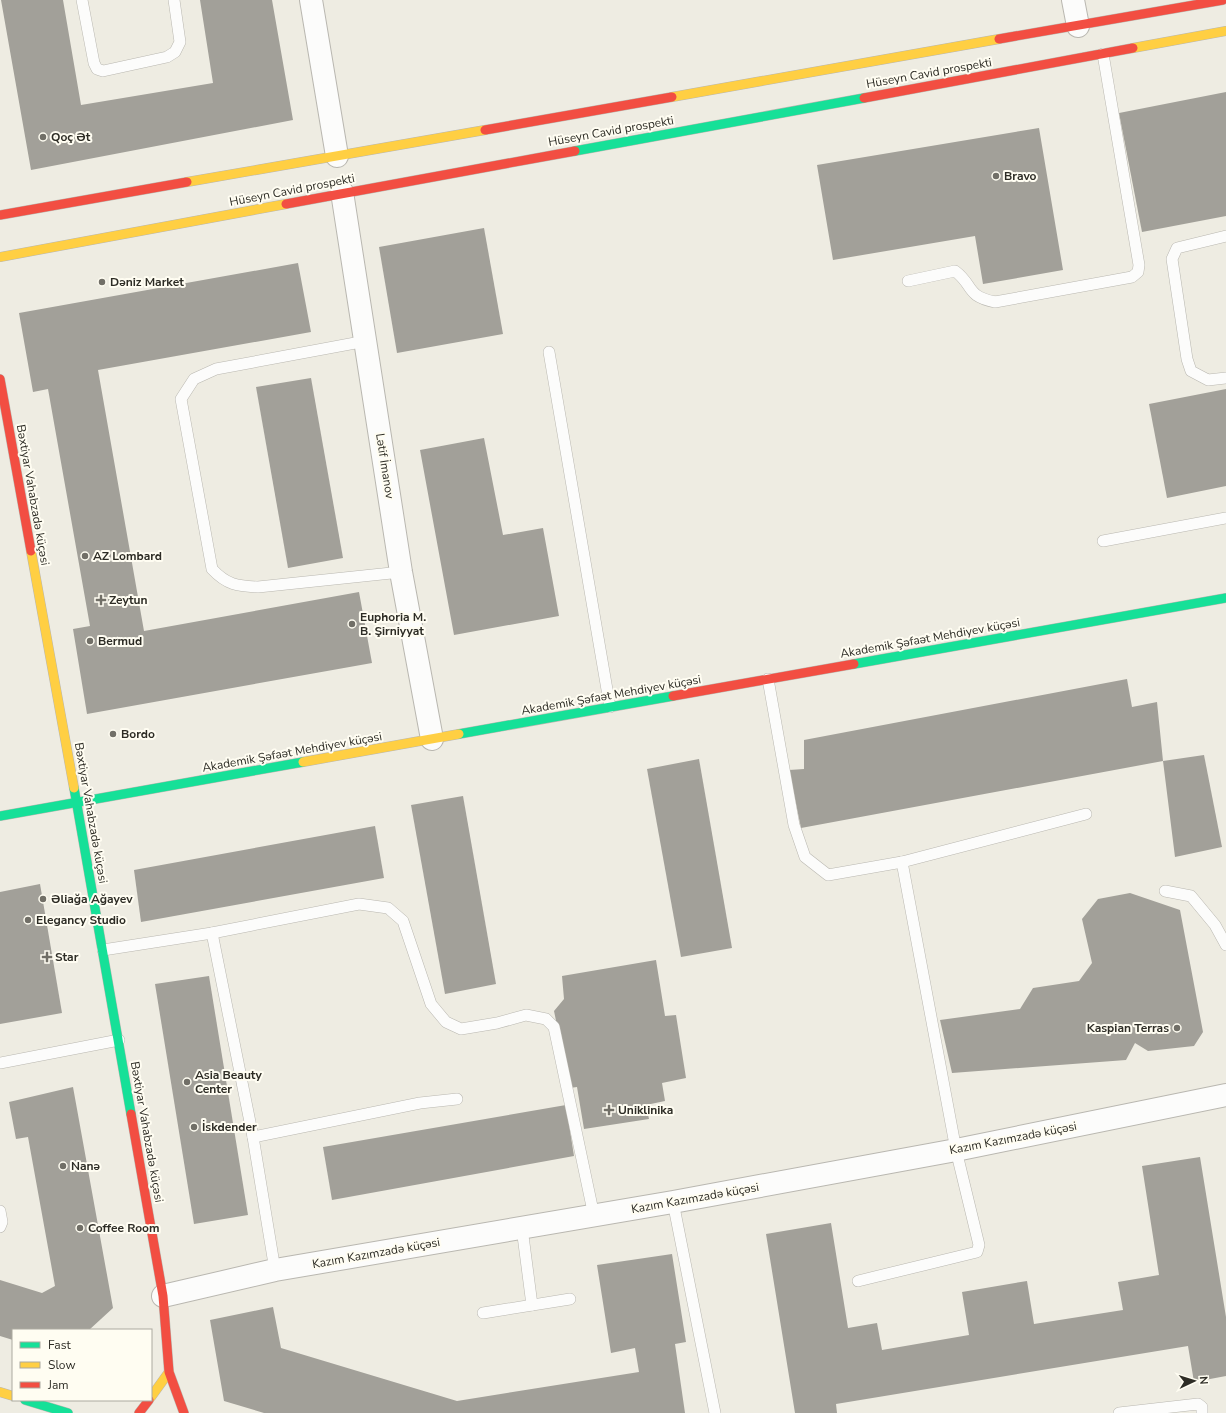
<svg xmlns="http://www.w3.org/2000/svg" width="1226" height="1413" viewBox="0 0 1226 1413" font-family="'Nunito Sans',sans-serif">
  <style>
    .building { fill: #a2a099 }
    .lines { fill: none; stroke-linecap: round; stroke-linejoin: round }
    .lane-casing { stroke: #b9b7b0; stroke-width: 12 }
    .street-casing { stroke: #b9b7b0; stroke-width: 24 }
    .fast-casing { stroke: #b9b7b0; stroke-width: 10 }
    .slow-casing { stroke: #b9b7b0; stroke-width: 10 }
    .jam-casing { stroke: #b9b7b0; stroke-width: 10 }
    .lane { stroke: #fcfcfb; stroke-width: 11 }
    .street { stroke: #fcfcfb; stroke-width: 22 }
    .fast { stroke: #16e098; stroke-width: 9 }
    .slow { stroke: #ffcf43; stroke-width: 9 }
    .jam { stroke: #f24e42; stroke-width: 9 }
    .poi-dot { fill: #716f67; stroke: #fffdf2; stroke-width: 1.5 }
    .labels { text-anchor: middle; stroke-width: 4; stroke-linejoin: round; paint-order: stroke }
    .street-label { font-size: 12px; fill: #2d2c25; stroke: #fffdf2 }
    .poi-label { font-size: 12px; font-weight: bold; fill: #2d2c25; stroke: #fffdf2; text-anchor: start }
  </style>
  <rect width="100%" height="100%" fill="#eeece2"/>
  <g class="building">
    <polygon points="1,0 63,0 81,105 213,83 200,0 272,0 293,120 31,170"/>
    <polygon points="1226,92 1226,216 1142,232 1119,113"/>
    <polygon points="1039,128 1063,270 983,284 975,236 833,260 817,165"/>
    <polygon points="484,228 503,334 397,353 379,247"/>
    <polygon points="298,263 311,332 98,370 144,631 359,592 372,663 87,714 73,629 90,626 48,389 33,392 19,313"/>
    <polygon points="311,378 343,558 288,568 256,387"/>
    <polygon points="1226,389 1226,486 1167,498 1149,404"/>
    <polygon points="484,438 503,535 543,528 559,616 454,635 420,450"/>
    <polygon points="1127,679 1132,707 1157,702 1163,761 801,828 789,770 804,769 804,740"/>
    <polygon points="1204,755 1222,847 1175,857 1163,761"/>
    <polygon points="699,759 732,948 681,957 647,769"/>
    <polygon points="463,796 496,984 445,994 411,805"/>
    <polygon points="375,826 384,878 141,922 134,870"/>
    <polygon points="40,884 62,1013 0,1024 0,892"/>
    <polygon points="1130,893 1180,910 1203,1032 1194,1046 1148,1051 1135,1043 1126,1060 952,1073 940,1020 1020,1009 1033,988 1079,981 1092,963 1082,919 1098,899"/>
    <polygon points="656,960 665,1016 676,1015 686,1078 662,1083 665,1101 646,1105 649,1119 584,1129 577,1087 570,1088 554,1011 564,999 562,976"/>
    <polygon points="209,976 248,1215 194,1224 155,984"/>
    <polygon points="73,1087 113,1308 89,1330 13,1330 13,1340 0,1336 0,1280 42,1293 55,1286 28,1137 16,1139 9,1102"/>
    <polygon points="566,1105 574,1156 332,1200 323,1147"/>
    <polygon points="1200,1157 1226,1317 1226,1376 1194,1382 1188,1346 836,1404 837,1413 795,1413 766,1234 831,1223 848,1328 877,1323 882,1350 969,1335 962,1292 1027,1281 1034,1324 1123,1310 1118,1282 1159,1275 1142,1166"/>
    <polygon points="672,1254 686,1342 675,1344 685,1413 264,1413 224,1401 210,1320 273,1307 281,1348 457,1401 639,1372 635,1348 611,1353 597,1265"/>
  </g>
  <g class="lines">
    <defs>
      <g id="lane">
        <polyline points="82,0 94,63 97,69 103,71 167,57 175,52 180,42 174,0"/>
        <polyline points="1226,236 1177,248 1172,259 1187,359 1191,371 1208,380 1226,378"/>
        <path d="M 908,281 L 955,271 C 974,285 965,296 995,302 L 1132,277 L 1138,272 L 1139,265 L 1103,54"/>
        <path d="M 366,341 L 216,369 L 194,379 L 181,399 L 212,569 C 227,585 237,586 258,587 L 401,572"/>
        <polyline points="549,352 610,707"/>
        <polyline points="1103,541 1226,518"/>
        <polyline points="768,679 794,825 805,857 828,875 902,862 1086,814"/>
        <polyline points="1165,891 1191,896 1215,925 1226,945"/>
        <polyline points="212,933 253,1137 275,1270"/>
        <polyline points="103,950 212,933 359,904 388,908 403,921 431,1004 446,1022 461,1029 497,1023 526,1015 546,1019 554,1027 594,1216"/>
        <polyline points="0,1063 119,1040"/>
        <polyline points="253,1137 420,1103 457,1099"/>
        <polyline points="673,1202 715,1413"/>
        <polyline points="0,1211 2,1222 0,1227"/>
        <polyline points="522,1228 532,1305"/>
        <polyline points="858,1281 977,1252 979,1245 956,1150 902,862"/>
        <polyline points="483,1313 570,1299"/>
        <polyline points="1119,1413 1198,1404 1202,1407 1202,1413"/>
      </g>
      <g id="street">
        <polyline points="311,0 337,156"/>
        <polyline points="1073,0 1078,26"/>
        <polyline points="342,192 401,572 432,739"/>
        <polyline points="163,1296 275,1270 673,1202 956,1150 1226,1095"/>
      </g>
      <g id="fast">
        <polyline points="575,151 864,98"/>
        <polyline points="854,664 1226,598"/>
        <polyline points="459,734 673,696"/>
        <polyline points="74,788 131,1114"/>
        <polyline points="0,816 303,762"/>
        <polyline points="25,1400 68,1413"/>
      </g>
      <g id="slow">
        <polyline points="1133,48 1226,31"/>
        <polyline points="672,97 999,39"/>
        <polyline points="187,182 485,130"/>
        <polyline points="0,257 286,204"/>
        <polyline points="31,551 74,788"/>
        <polyline points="303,762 459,734"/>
        <polyline points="0,1392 13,1396"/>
        <polyline points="151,1397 169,1372"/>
      </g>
      <g id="jam">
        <polyline points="999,39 1223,0"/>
        <polyline points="864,98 1133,48"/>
        <polyline points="485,130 672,97"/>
        <polyline points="286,204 575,151"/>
        <polyline points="0,215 187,182"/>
        <polyline points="0,379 31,551"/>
        <polyline points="673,696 854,664"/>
        <polyline points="131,1114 163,1296 169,1372 184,1413"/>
        <polyline points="139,1413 149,1400"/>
      </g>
    </defs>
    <use href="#lane" class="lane-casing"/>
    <use href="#street" class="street-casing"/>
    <use href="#fast" class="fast-casing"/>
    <use href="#slow" class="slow-casing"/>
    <use href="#jam" class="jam-casing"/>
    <use href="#lane" class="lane"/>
    <use href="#street" class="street"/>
    <use href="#fast" class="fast"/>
    <use href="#slow" class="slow"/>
    <use href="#jam" class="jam"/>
  </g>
  <g class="poi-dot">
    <circle cx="43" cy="137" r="4"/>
    <circle cx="996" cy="176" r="4"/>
    <circle cx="102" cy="282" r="4"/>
    <circle cx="85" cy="556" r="4"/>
    <path d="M99 594h4v4h4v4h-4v4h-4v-4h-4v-4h4z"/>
    <circle cx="352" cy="624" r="4"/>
    <circle cx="90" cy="641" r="4"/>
    <circle cx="113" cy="734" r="4"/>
    <circle cx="43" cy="899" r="4"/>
    <circle cx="28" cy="920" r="4"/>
    <path d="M45 951h4v4h4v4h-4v4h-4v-4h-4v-4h4z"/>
    <circle cx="1177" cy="1028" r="4"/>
    <circle cx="187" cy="1082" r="4"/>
    <path d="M607 1104h4v4h4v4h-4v4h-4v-4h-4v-4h4z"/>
    <circle cx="194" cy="1127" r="4"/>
    <circle cx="63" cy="1166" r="4"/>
    <circle cx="80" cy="1228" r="4"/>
  </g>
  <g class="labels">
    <g class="street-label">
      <text transform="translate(929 73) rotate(-10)" y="4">Hüseyn Cavid prospekti</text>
      <text transform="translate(611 131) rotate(-10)" y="4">Hüseyn Cavid prospekti</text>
      <text transform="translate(292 190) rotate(-11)" y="4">Hüseyn Cavid prospekti</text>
      <text transform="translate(385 466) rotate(81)" y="4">Lətif İmanov</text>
      <text transform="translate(33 495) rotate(80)" y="4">Bəxtiyar Vahabzadə küçəsi</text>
      <text transform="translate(930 638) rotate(-10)" y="4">Akademik Şəfaət Mehdiyev küçəsi</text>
      <text transform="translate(611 695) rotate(-10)" y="4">Akademik Şəfaət Mehdiyev küçəsi</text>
      <text transform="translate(292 752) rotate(-10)" y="4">Akademik Şəfaət Mehdiyev küçəsi</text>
      <text transform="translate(91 813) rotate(80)" y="4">Bəxtiyar Vahabzadə küçəsi</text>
      <text transform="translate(147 1132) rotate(80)" y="4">Bəxtiyar Vahabzadə küçəsi</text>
      <text transform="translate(1013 1138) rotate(-11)" y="4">Kazım Kazımzadə küçəsi</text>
      <text transform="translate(695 1198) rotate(-10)" y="4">Kazım Kazımzadə küçəsi</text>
      <text transform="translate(376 1253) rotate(-10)" y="4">Kazım Kazımzadə küçəsi</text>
    </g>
    <g class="poi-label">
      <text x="51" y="141">Qoç Ət</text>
      <text x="1004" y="180">Bravo</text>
      <text x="110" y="286">Dəniz Market</text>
      <text x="93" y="560">AZ Lombard</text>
      <text x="109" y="604">Zeytun</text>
      <text x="360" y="621">Euphoria M.<tspan x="360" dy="14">B. Şirniyyat</tspan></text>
      <text x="98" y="645">Bermud</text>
      <text x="121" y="738">Bordo</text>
      <text x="51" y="903">Əliağa Ağayev</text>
      <text x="36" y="924">Elegancy Studio</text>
      <text x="55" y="961">Star</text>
      <text x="1169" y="1032" text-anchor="end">Kaspian Terras</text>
      <text x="195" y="1079">Asia Beauty<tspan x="195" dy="14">Center</tspan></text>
      <text x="618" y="1114">Uniklinika</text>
      <text x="202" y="1131">İskdender</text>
      <text x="71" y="1170">Nanə</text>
      <text x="88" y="1232">Coffee Room</text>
    </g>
  </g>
  <rect x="12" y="1329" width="140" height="72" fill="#fffdf2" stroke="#aba9a0"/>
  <rect x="20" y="1342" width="20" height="6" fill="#16e098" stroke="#aba9a0"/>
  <text x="48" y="1349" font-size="12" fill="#2d2c25">Fast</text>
  <rect x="20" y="1362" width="20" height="6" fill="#ffcf43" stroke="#aba9a0"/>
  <text x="48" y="1369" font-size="12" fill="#2d2c25">Slow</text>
  <rect x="20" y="1382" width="20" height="6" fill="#f24e42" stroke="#aba9a0"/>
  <text x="48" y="1389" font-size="12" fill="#2d2c25">Jam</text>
  <g transform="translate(1194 1381) rotate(86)" stroke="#fffdf2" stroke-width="3" paint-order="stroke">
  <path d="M0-3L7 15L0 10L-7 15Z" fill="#2d2c25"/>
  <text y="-6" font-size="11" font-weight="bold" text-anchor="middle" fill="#2d2c25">N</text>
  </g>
</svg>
